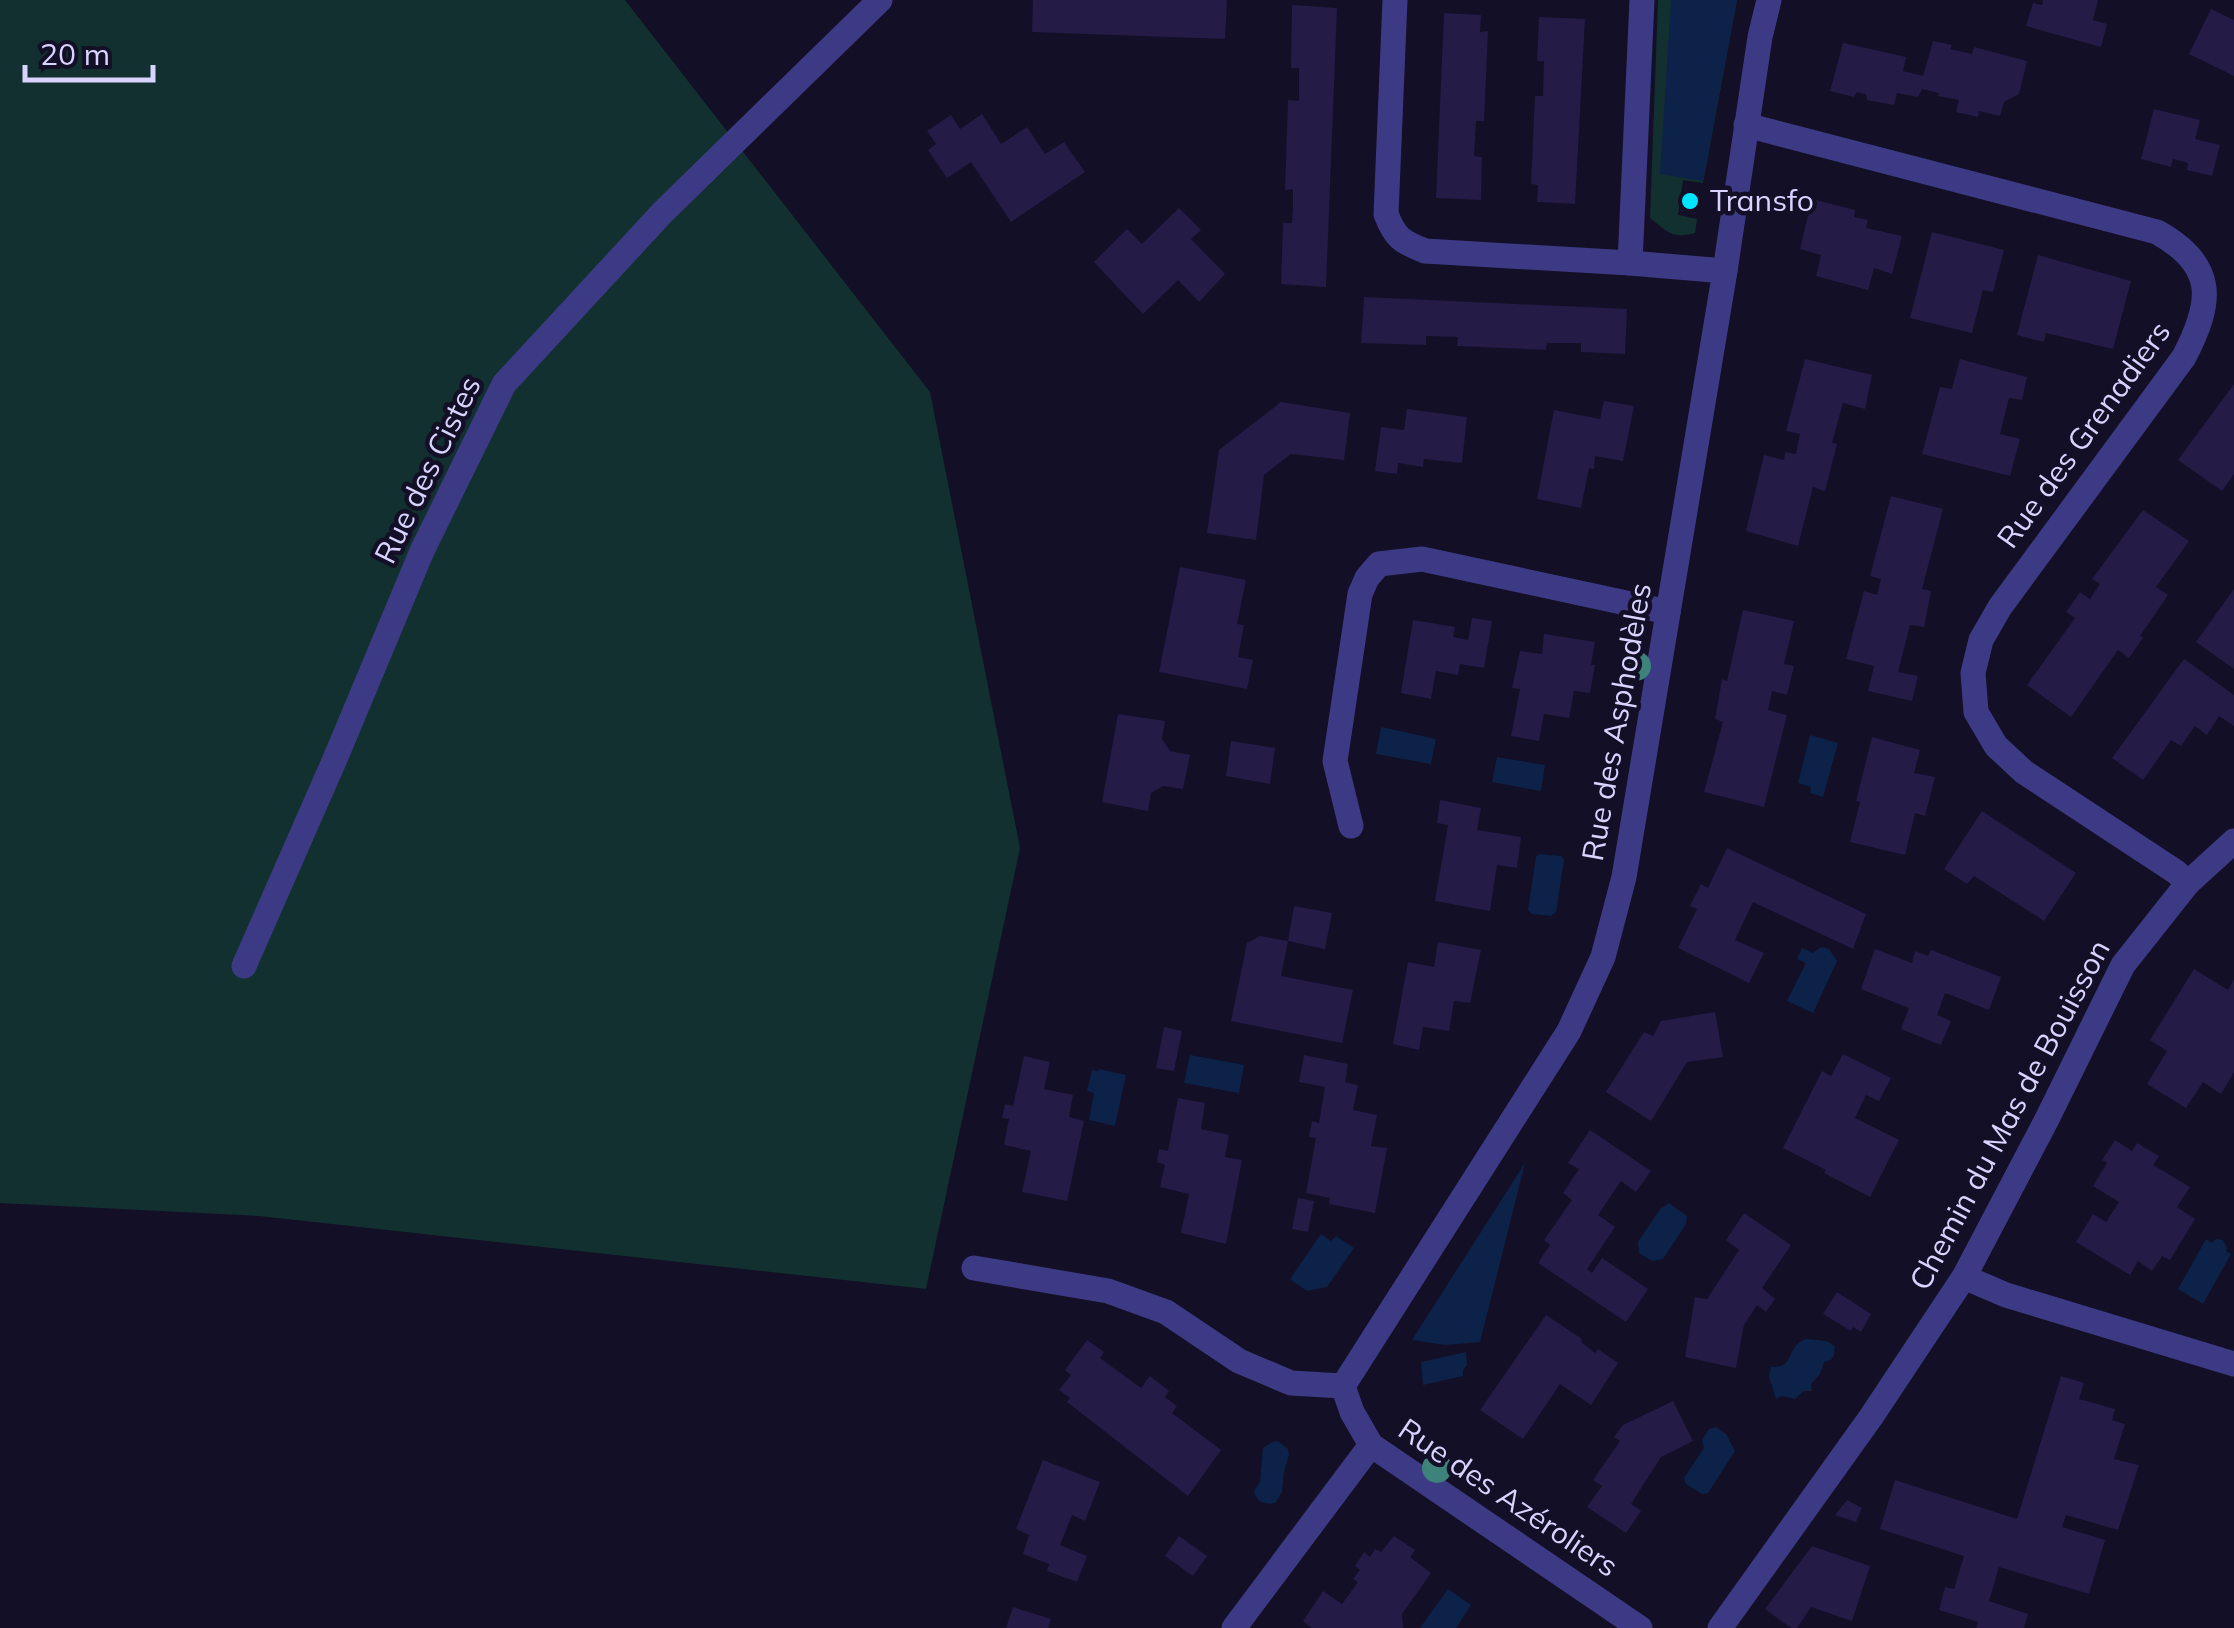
<svg xmlns="http://www.w3.org/2000/svg" width="2234" height="1628" viewBox="0 0 2234 1628" font-family="Mulish,sans-serif">
  <style>
    .green { fill: #12302f }
    .water { fill: #0c2248 }
    .building { fill: #241b47 }
    .lines { fill: none; stroke-linecap: round; stroke-linejoin: round }
    .minor { stroke: #3d3a85; stroke-width: 25 }
    .tree { fill: #3d827b }
    .poi-dot { fill: #00e5ff; stroke: #130f26; stroke-width: 4 }
    .labels { text-anchor: middle; stroke-width: 9; stroke-linejoin: round; paint-order: stroke }
    .poi-label { font-size: 30px; fill: #d9d4ff; stroke: #130f26; text-anchor: start }
    .street-label { font-size: 30px; fill: #d9d4ff; stroke: #130f26 }
  </style>
  <rect width="100%" height="100%" fill="#130f26"/>
  <g class="green">
    <polygon points="0,0 625,0 930,392 1020,848 926,1289 259,1216 0,1203"/>
    <path d="M 1658,0 L 1737,0 L 1703,183 L 1683,180 L 1678,215 L 1697,219 L 1695,233 C 1671,239 1668,232 1650,218 Z"/>
  </g>
  <g class="water">
    <polygon points="1671,0 1737,0 1703,181 1660,174"/>
    <polygon points="1381,727 1436,739 1431,764 1376,754"/>
    <polygon points="1810,735 1838,743 1823,797 1810,793 1811,787 1798,783"/>
    <polygon points="1497,757 1545,765 1541,791 1492,782"/>
    <polygon points="1539,854 1561,856 1564,860 1556,912 1551,916 1532,914 1528,910 1536,857"/>
    <polygon points="1821,947 1829,949 1837,961 1813,1013 1787,1001 1806,963 1797,959 1802,948 1813,953"/>
    <polygon points="1190,1055 1244,1065 1239,1093 1184,1083"/>
    <polygon points="1099,1069 1126,1075 1115,1126 1089,1120 1094,1093 1087,1091 1092,1070 1098,1071"/>
    <polygon points="1525,1163 1480,1342 1445,1345 1412,1340"/>
    <polygon points="1669,1203 1687,1216 1686,1224 1663,1259 1652,1261 1639,1253 1638,1242 1661,1208"/>
    <polygon points="1321,1234 1331,1241 1336,1236 1354,1248 1327,1287 1307,1291 1290,1279"/>
    <polygon points="2206,1239 2212,1243 2216,1239 2223,1240 2227,1248 2226,1251 2231,1254 2203,1304 2178,1289"/>
    <path d="M 1806,1339 C 1817,1341 1828,1338 1835,1347 L 1834,1355 L 1831,1360 L 1824,1362 L 1820,1374 L 1811,1384 L 1812,1391 L 1804,1391 L 1795,1399 L 1782,1396 L 1776,1399 L 1769,1377 L 1771,1367 C 1797,1368 1784,1347 1806,1339 Z"/>
    <polygon points="1466,1352 1467,1365 1463,1370 1463,1376 1423,1385 1421,1362"/>
    <polygon points="1716,1427 1726,1434 1735,1451 1708,1493 1702,1494 1686,1484 1684,1478 1704,1448 1702,1440 1709,1429"/>
    <path d="M 1278,1441 L 1288,1449 L 1289,1455 L 1284,1472 L 1282,1492 L 1275,1503 C 1264,1505 1257,1502 1254,1491 L 1260,1482 L 1263,1448 L 1272,1442 Z"/>
    <polygon points="1448,1589 1471,1605 1456,1628 1420,1628"/>
  </g>
  <g class="building">
    <polygon points="1033,0 1227,0 1225,39 1032,32"/>
    <polygon points="2043,0 2098,0 2093,20 2107,24 2101,47 2026,26 2033,3 2042,5"/>
    <polygon points="1292,5 1337,8 1326,287 1281,284 1283,223 1292,223 1293,207 1293,189 1285,190 1288,100 1299,101 1299,68 1291,68"/>
    <polygon points="2211,9 2234,20 2234,76 2189,54"/>
    <polygon points="1444,13 1481,15 1480,32 1488,31 1484,121 1476,121 1474,156 1482,157 1481,200 1436,198"/>
    <polygon points="1539,17 1585,19 1575,204 1537,202 1538,185 1531,184 1535,96 1543,96 1544,61 1537,61"/>
    <polygon points="1933,41 1952,45 1950,49 1972,54 1974,47 2027,61 2019,94 2004,102 2000,116 1979,111 1978,117 1956,112 1959,100 1938,96 1939,93 1922,89 1918,97 1897,93 1894,105 1867,100 1866,94 1857,92 1854,97 1830,91 1843,43 1906,57 1903,71 1923,76"/>
    <polygon points="2154,109 2200,120 2195,139 2220,145 2212,176 2187,170 2188,163 2173,159 2171,167 2141,159"/>
    <polygon points="982,114 1001,144 1027,127 1045,154 1064,142 1085,172 1011,222 971,162 947,178 928,150 936,144 927,131 951,115 960,129"/>
    <polygon points="1686,189 1699,192 1695,214 1681,211"/>
    <polygon points="1812,199 1855,210 1854,217 1868,220 1866,228 1902,236 1892,274 1874,268 1868,290 1816,276 1821,255 1800,249"/>
    <polygon points="1179,208 1201,230 1191,239 1225,274 1199,302 1178,280 1143,314 1094,262 1127,229 1142,244"/>
    <polygon points="1932,232 2004,250 1993,292 1983,290 1972,333 1910,318"/>
    <polygon points="2038,255 2131,281 2113,349 2046,333 2044,342 2017,335"/>
    <polygon points="1364,297 1627,309 1625,354 1581,352 1581,343 1547,343 1546,350 1457,346 1458,337 1426,336 1426,345 1361,343"/>
    <polygon points="1805,359 1872,375 1865,409 1843,403 1832,443 1837,444 1825,491 1813,487 1798,546 1746,531 1764,455 1784,460 1785,452 1796,454 1800,434 1786,431"/>
    <polygon points="1960,359 2027,377 2022,400 2009,398 2000,434 2020,439 2010,476 1922,454 1940,387 1952,389"/>
    <polygon points="2234,384 2234,474 2222,491 2178,460"/>
    <polygon points="1604,401 1634,406 1623,461 1595,456 1594,469 1589,468 1581,508 1537,499 1554,410 1600,419"/>
    <polygon points="1281,402 1350,413 1344,460 1291,454 1264,475 1256,540 1207,533 1219,450"/>
    <polygon points="1407,409 1467,417 1462,463 1424,459 1423,467 1398,463 1397,474 1375,471 1381,427 1404,430"/>
    <polygon points="1891,496 1943,509 1922,589 1931,591 1924,627 1910,625 1898,672 1918,676 1912,701 1868,691 1874,666 1846,659 1864,591 1877,595 1881,579 1870,576"/>
    <polygon points="2143,510 2189,541 2156,587 2168,595 2140,636 2143,638 2129,658 2118,650 2071,717 2027,685 2075,618 2066,612 2080,592 2090,599 2100,584 2092,579"/>
    <polygon points="1180,567 1246,580 1237,624 1244,625 1238,657 1253,660 1247,689 1159,672"/>
    <polygon points="2234,589 2234,669 2196,642"/>
    <polygon points="1743,610 1794,621 1784,664 1794,666 1787,695 1772,691 1768,710 1787,715 1764,807 1704,792 1723,722 1715,719 1722,679 1727,681"/>
    <polygon points="1472,618 1492,621 1484,668 1460,664 1458,675 1436,671 1431,699 1401,693 1413,620 1455,627 1453,637 1468,640"/>
    <polygon points="1544,634 1595,642 1591,665 1595,665 1590,693 1574,691 1569,718 1544,714 1539,741 1511,736 1520,689 1512,688 1520,651 1542,654"/>
    <polygon points="2184,659 2234,695 2234,726 2219,716 2207,735 2195,726 2181,746 2171,740 2143,780 2112,758"/>
    <polygon points="1118,714 1165,721 1162,739 1170,751 1190,755 1183,789 1163,786 1151,793 1148,811 1102,802"/>
    <polygon points="1872,737 1920,750 1914,773 1935,777 1925,816 1915,813 1905,855 1850,842 1860,802 1856,801"/>
    <polygon points="1231,741 1275,748 1270,784 1226,776"/>
    <polygon points="1440,800 1481,808 1477,830 1521,837 1517,868 1497,865 1490,911 1435,901 1448,825 1437,823"/>
    <polygon points="1982,811 2076,873 2044,921 1974,876 1967,884 1944,869"/>
    <polygon points="1727,848 1866,914 1853,949 1753,902 1735,940 1764,953 1749,983 1678,948 1697,909 1690,906 1701,884 1708,888"/>
    <polygon points="1294,906 1332,913 1325,949 1288,941 1281,976 1353,990 1342,1043 1231,1021 1247,943 1260,936 1288,941"/>
    <polygon points="1438,942 1481,950 1470,1003 1454,1001 1449,1031 1423,1027 1419,1050 1393,1044 1408,962 1434,967"/>
    <polygon points="1875,949 1912,963 1915,951 1928,956 1931,950 2001,977 1989,1010 1945,993 1937,1015 1951,1021 1941,1045 1901,1029 1909,1008 1861,989"/>
    <polygon points="2194,969 2228,990 2234,979 2234,1072 2221,1094 2203,1082 2186,1108 2147,1084 2167,1051 2150,1040"/>
    <polygon points="1715,1012 1723,1057 1687,1062 1651,1121 1606,1092 1644,1032 1653,1036 1661,1021"/>
    <polygon points="1164,1027 1182,1031 1174,1071 1156,1068"/>
    <polygon points="1843,1054 1891,1078 1879,1101 1866,1095 1855,1118 1899,1140 1870,1197 1824,1173 1826,1170 1783,1148 1822,1071 1831,1076"/>
    <polygon points="1304,1055 1348,1064 1345,1082 1358,1085 1353,1110 1377,1115 1371,1146 1387,1148 1375,1213 1329,1204 1330,1198 1306,1193 1316,1138 1309,1137 1312,1121 1319,1123 1325,1087 1299,1082"/>
    <polygon points="1024,1056 1050,1062 1044,1089 1073,1095 1069,1117 1084,1121 1067,1201 1022,1192 1031,1151 1004,1145 1009,1119 1002,1118 1005,1104 1013,1106"/>
    <polygon points="1178,1098 1205,1103 1201,1129 1229,1135 1225,1157 1242,1160 1226,1244 1181,1233 1189,1194 1160,1187 1165,1165 1157,1162 1159,1149 1168,1151"/>
    <polygon points="1590,1130 1651,1171 1636,1192 1621,1181 1598,1215 1615,1227 1587,1269 1592,1273 1602,1258 1648,1289 1626,1322 1538,1263 1550,1245 1544,1240 1572,1200 1563,1193 1579,1169 1568,1163"/>
    <polygon points="2115,1140 2132,1151 2137,1143 2159,1156 2153,1165 2190,1187 2177,1207 2195,1219 2170,1260 2162,1256 2152,1271 2138,1261 2130,1275 2076,1242 2093,1214 2106,1222 2119,1202 2093,1186 2107,1163 2102,1160"/>
    <polygon points="1298,1198 1314,1201 1308,1232 1292,1229"/>
    <polygon points="1744,1213 1791,1245 1762,1288 1775,1299 1766,1312 1757,1305 1744,1325 1736,1368 1685,1357 1695,1297 1707,1299 1739,1250 1726,1240"/>
    <polygon points="1837,1292 1871,1314 1861,1332 1853,1327 1851,1331 1823,1314"/>
    <polygon points="1546,1315 1582,1339 1581,1342 1595,1353 1598,1349 1618,1363 1591,1405 1560,1384 1523,1439 1480,1410"/>
    <polygon points="1087,1340 1104,1352 1100,1358 1141,1388 1150,1376 1169,1391 1165,1397 1177,1406 1172,1413 1221,1450 1188,1496 1067,1402 1070,1398 1059,1390 1071,1375 1065,1370"/>
    <polygon points="2061,1376 2084,1383 2079,1399 2115,1409 2112,1420 2125,1424 2114,1459 2139,1465 2118,1530 2066,1515 2062,1527 2105,1540 2089,1594 1999,1567 1989,1601 2028,1614 2024,1628 1976,1628 1978,1622 1939,1610 1945,1587 1954,1589 1964,1556 1880,1529 1892,1490 1895,1480 2017,1519"/>
    <polygon points="1673,1401 1693,1441 1661,1457 1631,1504 1641,1511 1626,1533 1587,1507 1602,1486 1593,1480 1620,1441 1614,1437 1623,1425"/>
    <polygon points="1043,1460 1100,1482 1085,1521 1072,1515 1060,1545 1087,1556 1077,1582 1047,1571 1049,1564 1023,1554 1029,1535 1016,1529"/>
    <polygon points="1847,1500 1862,1508 1856,1522 1835,1515"/>
    <polygon points="1179,1536 1207,1556 1193,1576 1165,1556"/>
    <polygon points="1394,1536 1415,1550 1410,1557 1431,1573 1402,1614 1403,1628 1312,1628 1303,1621 1323,1591 1342,1604 1358,1582 1353,1579 1360,1570 1355,1566 1364,1552 1370,1557 1375,1549 1381,1552"/>
    <polygon points="1812,1546 1870,1566 1852,1621 1811,1607 1797,1628 1791,1628 1765,1609"/>
    <polygon points="1013,1607 1051,1619 1048,1628 1006,1628"/>
  </g>
  <g class="lines">
    <g class="minor">
      <path d="M 1395,0 L 1386,214 C 1395,238 1402,242 1425,251 L 1630,263 L 1725,271"/>
      <path d="M 1746,125 L 2157,232 C 2218,266 2212,303 2184,357 L 2000,607 L 1981,640 L 1973,673 L 1976,712 L 1996,746 L 2024,772 L 2176,872 L 2188,883"/>
      <polyline points="1630,263 1642,0"/>
      <polyline points="1351,826 1335,761 1360,594 1367,578 1379,564 1422,559 1668,612"/>
      <polyline points="244,966 335,759 422,551 504,384 662,213 880,0"/>
      <polyline points="974,1268 1108,1291 1166,1312 1239,1361 1291,1383 1343,1386 1352,1412 1371,1445 1640,1628"/>
      <polyline points="1964,1277 2006,1295 2234,1364"/>
      <polyline points="1343,1386 1569,1031 1603,957 1624,877 1725,271 1760,37 1769,0"/>
      <polyline points="1234,1628 1371,1445"/>
      <polyline points="1720,1628 1871,1417 1964,1277 2046,1121 2123,965 2188,883 2234,841"/>
    </g>
  </g>
  <g class="tree">
    <circle cx="1636" cy="666" r="15"/>
    <circle cx="1437" cy="1468" r="15"/>
  </g>
  <circle class="poi-dot" cx="1690" cy="201" r="10"/>
  <g class="labels">
    <g class="poi-label">
      <text x="1710" y="211">Transfo</text>
    </g>
    <g class="street-label">
      <text transform="translate(2084 435) rotate(-54)" y="10">Rue des Grenadiers</text>
      <text transform="translate(428 470) rotate(-64)" y="10">Rue des Cistes</text>
      <text transform="translate(1617 722) rotate(-80)" y="10">Rue des Asphodèles</text>
      <text transform="translate(2010 1115) rotate(-62)" y="10">Chemin du Mas de Bouisson</text>
      <text transform="translate(1508 1498) rotate(34)" y="10">Rue des Azéroliers</text>
    </g>
  </g>
  <path d="M25 65v15h128v-15" fill="none" stroke="#d9d4ff" stroke-width="5"/>
  <text x="40" y="65" font-size="30" fill="#d9d4ff" stroke="#130f26" stroke-width="8" paint-order="stroke">20 m</text>
</svg>
